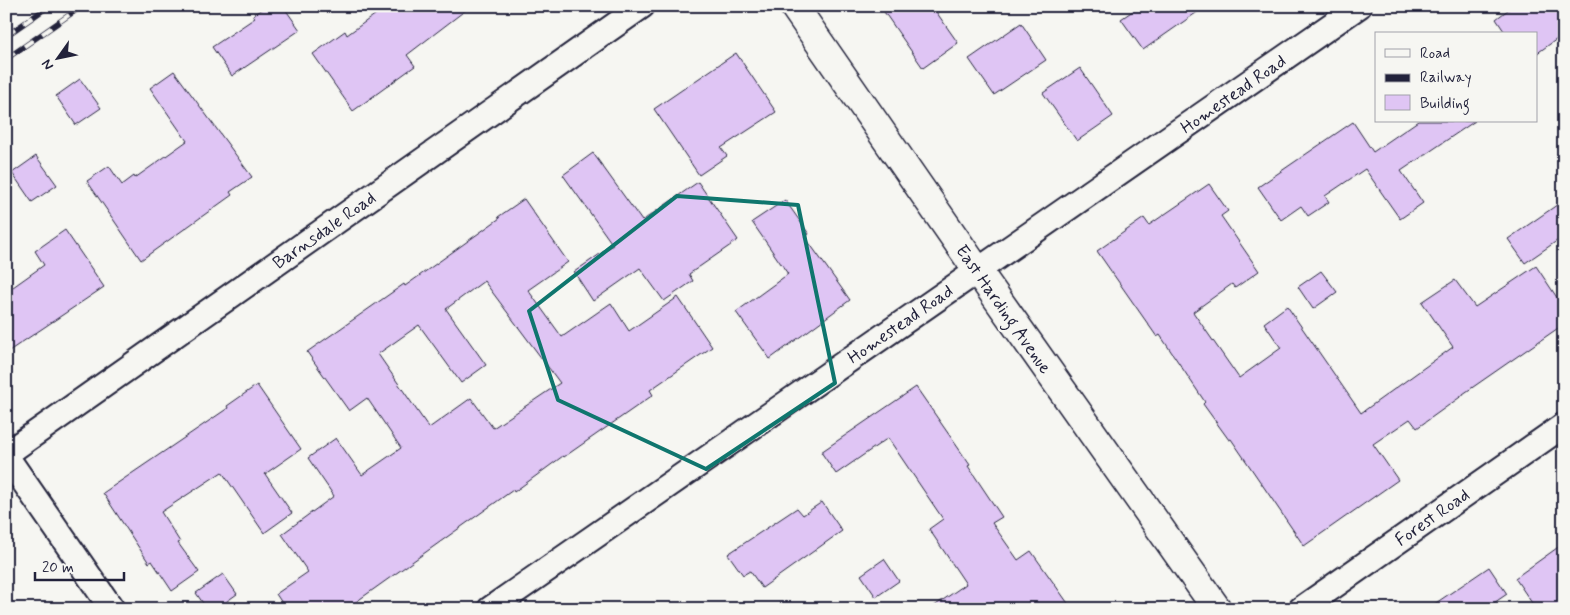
<svg xmlns="http://www.w3.org/2000/svg" width="1570" height="615" viewBox="0 0 1570 615" font-family="Mynerve,sans-serif">
  <style>
    .building { fill: #dfc5f4; stroke: #22223b; fill-rule: evenodd }
    .lines { fill: none; stroke-linecap: round; stroke-linejoin: round }
    .minor-casing { stroke: #22223b; stroke-width: 28 }
    .tertiary-casing { stroke: #22223b; stroke-width: 31 }
    .minor { stroke: #f6f6f2; stroke-width: 24 }
    .tertiary { stroke: #f6f6f2; stroke-width: 28 }
    .rail-casing { stroke: #22223b; stroke-width: 5.5 }
    .rail { stroke: #f6f6f2; stroke-width: 4; stroke-dasharray: 11; stroke-linecap: butt }
    .marked { fill: none; stroke: #0f766e; stroke-width: 4; stroke-linejoin: round }
    .labels { text-anchor: middle; stroke-width: 4.5; stroke-linejoin: round; paint-order: stroke }
    .street-label { font-size: 18px; fill: #22223b; stroke: #f6f6f2 }
  </style>
  <rect width="100%" height="100%" fill="#f6f6f2"/>
  <filter id="ink" filterUnits="userSpaceOnUse"><feTurbulence type="fractalNoise" baseFrequency=".02" numOctaves="2"/><feDisplacementMap in="SourceGraphic" scale="10" xChannelSelector="R" yChannelSelector="G"/><feConvolveMatrix kernelMatrix="1 2 1 2 8 2 1 2 1" color-interpolation-filters="sRGB"/></filter>
  <g filter="url(#ink)">
    <g class="building">
      <polygon points="266,6 283,6 300,30 232,76 212,47 255,18 253,15"/>
      <polygon points="387,6 471,6 407,55 415,66 353,111 313,54 345,31 347,35"/>
      <polygon points="880,6 932,6 958,43 923,68"/>
      <polygon points="1140,6 1206,6 1143,50 1121,19"/>
      <polygon points="1513,6 1553,6 1564,21 1564,34 1536,54 1536,34 1506,34 1496,19"/>
      <polygon points="1021,23 1046,60 994,95 969,59"/>
      <polygon points="736,53 776,112 721,148 727,156 699,175 654,109"/>
      <polygon points="1080,68 1113,116 1077,141 1043,93"/>
      <polygon points="174,71 252,177 230,192 232,195 141,260 87,181 109,166 122,185 134,176 135,178 187,141 150,88"/>
      <polygon points="80,79 101,108 76,125 56,96"/>
      <polygon points="1418,121 1475,121 1401,171 1423,203 1400,219 1365,169 1325,196 1329,202 1308,216 1301,206 1281,220 1258,187 1353,122 1373,152"/>
      <polygon points="593,153 642,221 698,182 738,240 689,274 693,281 664,301 640,268 593,301 574,272 613,245 563,175"/>
      <polygon points="36,156 57,185 32,202 12,173"/>
      <polygon points="1209,184 1228,211 1221,216 1259,271 1235,288 1232,284 1193,312 1239,378 1281,348 1264,323 1287,306 1361,413 1453,347 1422,302 1455,280 1475,307 1536,266 1564,308 1564,324 1463,394 1463,395 1417,428 1410,419 1373,444 1398,480 1304,546 1231,439 1229,440 1203,404 1205,402 1160,335 1157,337 1097,251 1144,218 1149,225"/>
      <path d="M 524,199 L 568,262 L 528,290 L 562,337 L 611,303 L 629,331 L 678,297 L 712,347 L 650,390 L 653,395 L 564,457 L 563,456 L 514,492 L 513,490 L 346,609 L 286,609 L 276,594 L 308,572 L 282,534 L 334,496 L 308,458 L 336,438 L 362,475 L 401,448 L 367,398 L 349,411 L 307,352 L 404,284 L 405,286 L 500,218 L 498,217 ZM 484,281 L 560,383 L 493,428 L 471,398 L 429,428 L 378,354 L 419,325 L 461,383 L 486,365 L 446,309 Z"/>
      <polygon points="785,200 809,234 805,237 850,300 770,359 736,312 788,274 752,222"/>
      <polygon points="1564,200 1564,236 1525,263 1508,239"/>
      <polygon points="65,230 104,287 6,353 6,292 44,265 35,251"/>
      <polygon points="1321,271 1337,292 1313,309 1298,287"/>
      <polygon points="257,385 301,449 265,474 292,513 264,533 222,472 161,512 180,542 178,543 199,572 172,591 152,561 149,563 103,493 228,408 227,406"/>
      <polygon points="916,387 970,465 968,466 1002,517 992,523 1018,560 1031,551 1072,609 930,609 966,584 929,529 943,519 888,438 836,474 821,452"/>
      <polygon points="822,502 842,531 762,588 750,571 743,575 728,554 797,508 803,515"/>
      <polygon points="1564,543 1564,603 1556,609 1536,609 1515,578"/>
      <polygon points="884,559 899,581 876,597 861,575"/>
      <polygon points="1489,567 1507,594 1485,609 1427,609"/>
      <polygon points="223,574 237,594 216,609 207,609 196,593"/>
    </g>
    <g class="lines">
      <defs>
        <g id="minor">
          <polyline points="6,454 642,6"/>
          <polyline points="6,456 112,609"/>
          <polyline points="490,609 1359,6"/>
          <polyline points="1301,609 1564,425"/>
        </g>
        <polyline id="tertiary" points="794,6 977,270 1217,609"/>
      </defs>
      <use href="#minor" class="minor-casing"/>
      <use href="#tertiary" class="tertiary-casing"/>
      <use href="#minor" class="minor"/>
      <use href="#tertiary" class="tertiary"/>
      <defs>
        <g id="rail">
          <polyline points="6,36 49,6"/>
          <polyline points="6,59 82,6"/>
        </g>
      </defs>
      <use href="#rail" class="rail-casing"/>
      <use href="#rail" class="rail"/>
    </g>
  </g>
  <path class="marked" d="M 677,196 L 798,205 L 835,383 L 706,469 L 558,400 L 529,311 Z"/>
  <g class="labels">
    <g class="street-label">
      <text transform="translate(1233 94) rotate(-35)" y="6">Homestead Road</text>
      <text transform="translate(324 230) rotate(-35)" y="6">Barnsdale Road</text>
      <text transform="translate(1004 309) rotate(55)" y="6">East Harding Avenue</text>
      <text transform="translate(900 324) rotate(-35)" y="6">Homestead Road</text>
      <text transform="translate(1432 517) rotate(-35)" y="6">Forest Road</text>
    </g>
  </g>
  <rect width="1570" height="615" fill="none" stroke="#f6f6f2" stroke-width="25"/>
  <rect x="12" y="12" width="1545" height="590" fill="none" stroke="#22223b" stroke-width="2" filter="url(#ink)"/>
  <rect x="1375" y="32" width="162" height="90" fill="#f6f6f2" stroke="#a1a1a9"/>
  <rect x="1385" y="49" width="25" height="8" fill="#f6f6f2" stroke="#a1a1a9"/>
  <text x="1420" y="58" font-size="15" fill="#22223b">Road</text>
  <rect x="1385" y="74" width="25" height="8" fill="#22223b" stroke="#a1a1a9"/>
  <text x="1420" y="82" font-size="15" fill="#22223b">Railway</text>
  <rect x="1385" y="95" width="25" height="15" fill="#dfc5f4" stroke="#a1a1a9"/>
  <text x="1420" y="108" font-size="15" fill="#22223b">Building</text>
  <g transform="translate(58 58) rotate(237)" stroke="#f6f6f2" stroke-width="4" paint-order="stroke">
  <path d="M0-4L9 19L0 12L-9 19Z" fill="#22223b"/>
  <text y="-8" font-size="14" font-weight="bold" text-anchor="middle" fill="#22223b">N</text>
  </g>
  <path d="M35 572v8h89v-8" fill="none" stroke="#22223b" stroke-width="2.5"/>
  <text x="42" y="572" font-size="15" fill="#22223b" stroke="#f6f6f2" stroke-width="4" paint-order="stroke">20 m</text>
</svg>
